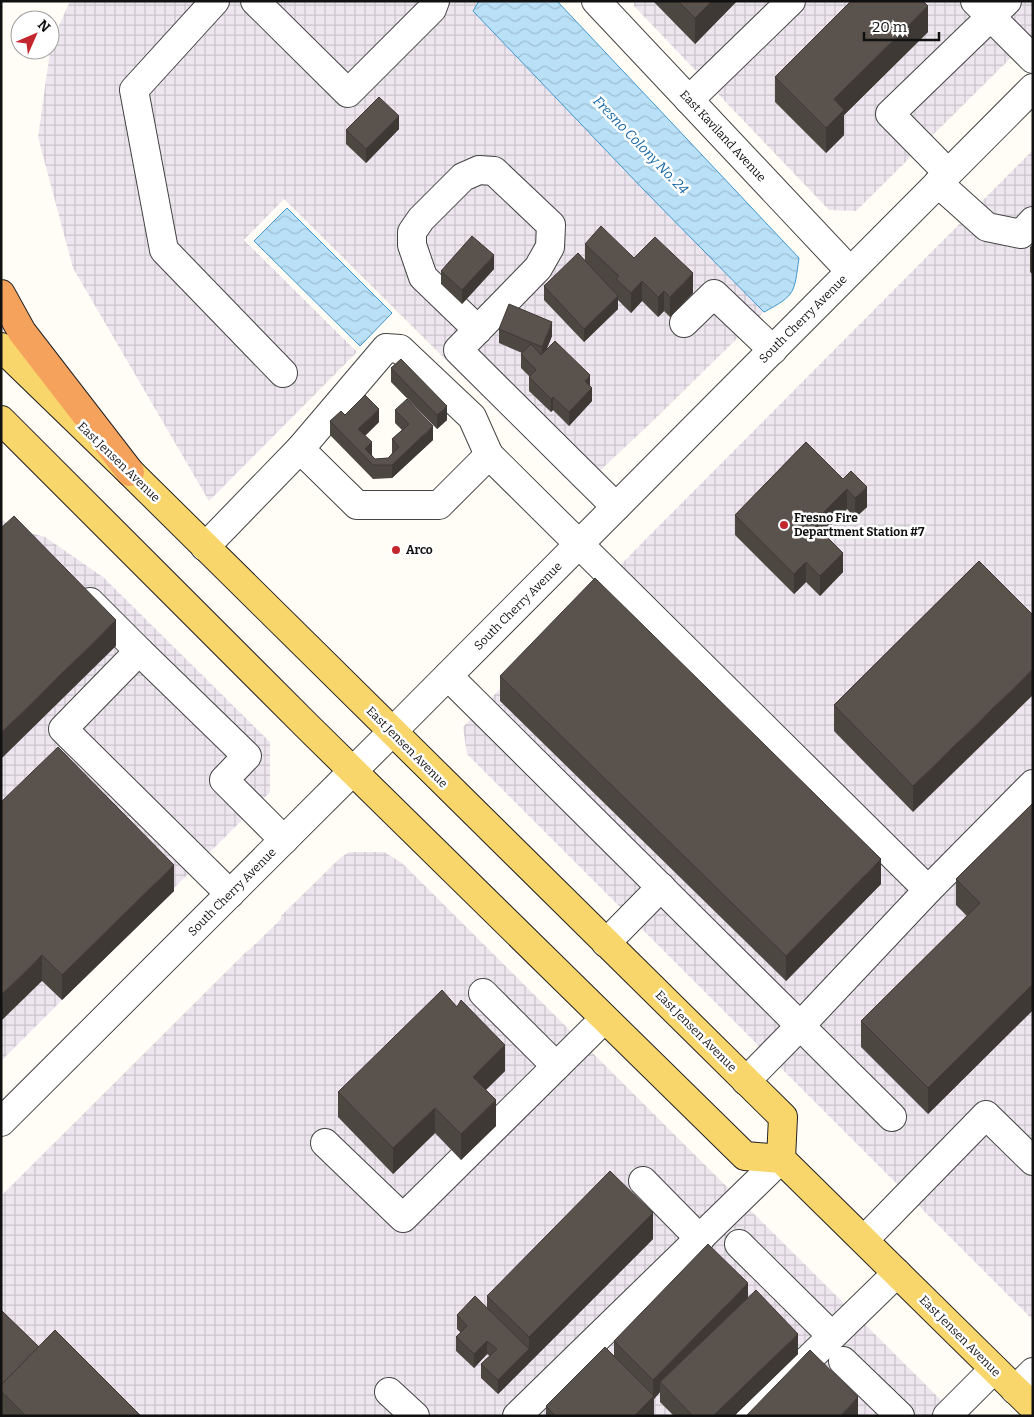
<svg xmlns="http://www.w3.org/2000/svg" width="1034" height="1417" viewBox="0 0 1034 1417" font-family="Bitter,serif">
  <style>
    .industrial { fill: url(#industrial-grid) }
    .water { fill: url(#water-waves); stroke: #3f96cf }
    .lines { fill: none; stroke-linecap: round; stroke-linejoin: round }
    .minor-casing { stroke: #444; stroke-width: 30 }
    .major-casing { stroke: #222; stroke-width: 30 }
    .highway-casing { stroke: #222; stroke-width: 30 }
    .minor { stroke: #fff; stroke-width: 28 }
    .major { stroke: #f9d66b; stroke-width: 28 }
    .highway { stroke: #f5a25d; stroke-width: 28 }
    .wall { fill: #4d4742 }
    .shaded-wall { fill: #3f3936 }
    .building { fill: #5a524d; stroke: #3f3936 }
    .poi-dot { fill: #c4262e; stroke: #fff; stroke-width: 2 }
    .labels { text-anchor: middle; stroke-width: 5; stroke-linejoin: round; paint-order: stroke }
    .street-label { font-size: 12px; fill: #111; stroke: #fff }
    .poi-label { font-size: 12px; font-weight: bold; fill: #111; stroke: #fff; text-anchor: start }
    .water-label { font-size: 14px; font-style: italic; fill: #1768a6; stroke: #fff }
  </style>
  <defs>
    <pattern id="industrial-grid" width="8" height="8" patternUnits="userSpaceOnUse" patternTransform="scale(1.25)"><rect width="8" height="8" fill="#eee6ef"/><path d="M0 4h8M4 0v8" fill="none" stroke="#cbc4cc"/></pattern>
    <pattern id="water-waves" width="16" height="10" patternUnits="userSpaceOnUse" patternTransform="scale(1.25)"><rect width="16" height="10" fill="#b9e0f7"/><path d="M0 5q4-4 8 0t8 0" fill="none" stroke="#9ebfd3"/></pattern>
  </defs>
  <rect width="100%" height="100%" fill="#fffdf5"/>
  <g class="industrial">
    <polygon points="70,1 479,1 473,11 643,189 764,312 654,420 578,491 284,199 244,240 357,352 209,501 73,268 38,137 51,44"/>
    <polygon points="634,1 1033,1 1033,36 856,211 829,210 634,6"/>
    <polygon points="1033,150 1033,1320 467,754 463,727 643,542"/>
    <polygon points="1,519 15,529 45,537 103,577 270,742 270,792 1,1061"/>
    <polygon points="349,852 384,852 402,863 957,1416 1,1416 1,1196 247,951 249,950 281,919 281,916 340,858"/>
  </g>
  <g class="water">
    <path d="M 479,1 L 557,1 L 799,258 C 794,293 796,295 764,312 L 643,189 L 473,11 Z"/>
    <polygon points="287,208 392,313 360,346 254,241"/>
  </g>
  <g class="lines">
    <defs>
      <g id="minor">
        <polyline points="215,1 134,90 164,250 283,373"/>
        <polyline points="255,1 348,93 432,9 435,1"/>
        <polyline points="596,1 850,271"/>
        <polyline points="975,1 1033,59"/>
        <polyline points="689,100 791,1"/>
        <polyline points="948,173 890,114 1007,1"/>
        <polyline points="938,183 987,227 1021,234 1033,221"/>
        <polyline points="684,323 714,294 773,350"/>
        <polyline points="478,330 423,277 412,245 412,232 421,219 463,177 479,170 494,171 551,225 550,247 538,268 458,350 616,507"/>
        <polyline points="300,449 386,348 400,349 472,417 489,455"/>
        <polyline points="205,547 300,449 357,505 439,505 489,455 928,890 1033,784"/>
        <polyline points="90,602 139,651 63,729 230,894"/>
        <polyline points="139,651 247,756 224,780 284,840"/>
        <polyline points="448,676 892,1117"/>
        <polyline points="606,943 661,887"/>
        <polyline points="483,993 556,1066"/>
        <polyline points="746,1081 800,1026 928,890"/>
        <polyline points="1,1122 392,732 1033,88"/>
        <polyline points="325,1143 403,1218 604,1019"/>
        <polyline points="643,1181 700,1239"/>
        <polyline points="864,1240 986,1115 1033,1161"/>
        <polyline points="739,1244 831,1335"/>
        <polyline points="843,1361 900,1416"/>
        <polyline points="1015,1390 1033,1372"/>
        <polyline points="389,1392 415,1416"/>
        <polyline points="517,1416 781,1159"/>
        <polyline points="750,1416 897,1273"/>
        <polyline points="947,1416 994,1369"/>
      </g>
      <g id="major">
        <polyline points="1,347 130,472 783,1117 781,1159"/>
        <polyline points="1,420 310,729 745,1156 781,1159 1033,1407"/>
      </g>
      <polyline id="highway" points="1,294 22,332 130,472"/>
    </defs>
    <use href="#minor" class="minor-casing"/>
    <use href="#major" class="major-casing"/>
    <use href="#highway" class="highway-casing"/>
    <use href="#minor" class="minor"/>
    <use href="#major" class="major"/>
    <use href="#highway" class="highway"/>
  </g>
  <g class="wall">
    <polygon points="653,1 737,1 695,44"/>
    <polygon points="928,32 844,115 844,135 826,153 775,102 775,77"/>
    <polygon points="399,129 366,163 346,144 346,130"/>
    <polygon points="585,244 634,258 693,293 670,317 664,311 658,317 642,301 631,313 618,300 618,309 584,342 544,300 544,286 585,260"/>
    <polygon points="1033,244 1033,275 1030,272 1030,247"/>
    <polygon points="494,269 462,304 441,284 441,271"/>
    <polygon points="499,329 552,336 546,350 590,386 592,401 569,426 553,410 551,412 529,391 529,376 521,368 521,354 522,353 499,343"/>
    <polygon points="391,368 447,420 437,429 391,382"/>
    <polygon points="395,410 433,440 392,478 373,479 330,435 330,421 345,415 379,422 365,436 372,455 375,459 388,458 392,453 392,439 402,430 395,423"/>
    <polygon points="806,442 867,507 855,518 847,509 823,533 843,572 820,596 806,582 794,594 735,535 735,515"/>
    <polygon points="979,561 913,812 834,731 834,705"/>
    <polygon points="500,676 881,884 786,981 500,701"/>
    <polygon points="1,802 174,891 62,1000 42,981"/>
    <polygon points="1033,803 1033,1010 928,1114 861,1047 861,1021 967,916 956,905 956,879"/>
    <polygon points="505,1071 486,1090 496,1126 461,1160 435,1133 393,1174 338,1117 338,1092"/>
    <polygon points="653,1239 498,1394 481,1378 481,1364 490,1356 487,1354 474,1368 456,1351 456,1337 461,1333 457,1329 457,1315 487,1308 487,1296"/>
    <polygon points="748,1298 798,1354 734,1416 674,1416 660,1402 660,1392 654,1399 654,1416 546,1416 546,1406 614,1356 614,1341"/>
    <polygon points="1,1310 39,1347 141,1416 1,1416"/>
  </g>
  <g class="shaded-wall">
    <polygon points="712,1 737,1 695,44 695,18"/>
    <polygon points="928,6 928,32 844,115 844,135 826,153 826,128 834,99"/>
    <polygon points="399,116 399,129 366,163 366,149"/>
    <polygon points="494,255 494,269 462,304 462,290"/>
    <polygon points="693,273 693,293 670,317 670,297"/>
    <polygon points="642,281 642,301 631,313 631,293"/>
    <polygon points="664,291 664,311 658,317 658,297"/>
    <polygon points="618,296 618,309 584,342 584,329"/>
    <polygon points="552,322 552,336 542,361 542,347"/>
    <polygon points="590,375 590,389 585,381"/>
    <polygon points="592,388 592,401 569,426 569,412"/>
    <polygon points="553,397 553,410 551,412 551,399"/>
    <polygon points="447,406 447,420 437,429 437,415"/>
    <polygon points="379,409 379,422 358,442 358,429"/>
    <polygon points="433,426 433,440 392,478 392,465"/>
    <polygon points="372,442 372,456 365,449"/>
    <polygon points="867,487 867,507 855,518 855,498"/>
    <polygon points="847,489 847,509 813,543 813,523"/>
    <polygon points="843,553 843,572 820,596 820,576"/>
    <polygon points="806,562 806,582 794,594 794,574"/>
    <polygon points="116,620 116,646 1,759 1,733"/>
    <polygon points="1033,669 1033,695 913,812 913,786"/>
    <polygon points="881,859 881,884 786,981 786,956"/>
    <polygon points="174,865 174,891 62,1000 62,975"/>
    <polygon points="42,955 42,981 1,1021 1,995"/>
    <polygon points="1033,984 1033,1010 928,1114 928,1088"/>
    <polygon points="505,1045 505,1071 473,1102 473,1077"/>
    <polygon points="496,1100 496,1126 461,1160 461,1134"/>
    <polygon points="435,1108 435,1133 393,1174 393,1148"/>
    <polygon points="653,1213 653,1239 529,1363 529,1337"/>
    <polygon points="748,1283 748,1303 660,1382 660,1392 654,1399 654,1416 634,1416 653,1397 653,1380"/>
    <polygon points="798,1334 798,1354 734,1416 713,1416"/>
    <polygon points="487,1341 487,1354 474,1368 474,1354"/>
    <polygon points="529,1349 529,1363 498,1394 498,1380"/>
    <polygon points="858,1397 858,1416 840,1416"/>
  </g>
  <g class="building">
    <polygon points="678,1 712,1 695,18"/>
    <polygon points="851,1 923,1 928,6 834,99 844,110 826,128 775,77"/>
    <polygon points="379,97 399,116 366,149 346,130"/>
    <polygon points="601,226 634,258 655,237 693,273 670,297 664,291 658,297 642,281 631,293 616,279 619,276 585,244"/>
    <polygon points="472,236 494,255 462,290 441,271"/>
    <polygon points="578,253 618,296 584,329 544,286"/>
    <polygon points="509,304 552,322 542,347 499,329"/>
    <polygon points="555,341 590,375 585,381 592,388 569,412 553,397 551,399 529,377 536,370 521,354 531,344 541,355"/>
    <polygon points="401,359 447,406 437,415 391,368"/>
    <polygon points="365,395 379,409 358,429 372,442 365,449 375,459 388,458 399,447 392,439 409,424 395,410 407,399 433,426 392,465 373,465 330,421 341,411 345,415"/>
    <polygon points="806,442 843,479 851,471 867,487 855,498 847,489 813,523 843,553 820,576 806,562 794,574 735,515"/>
    <polygon points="14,516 116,620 1,733 1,528"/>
    <polygon points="979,561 1033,615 1033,669 913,786 834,705"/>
    <polygon points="595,578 881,859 786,956 500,676"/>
    <polygon points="58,747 174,865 62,975 42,955 1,995 1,802"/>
    <polygon points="1033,803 1033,984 928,1088 861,1021 980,903 956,879"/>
    <polygon points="442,990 457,1007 461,1000 505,1045 473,1077 496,1100 461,1134 435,1108 393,1148 338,1092"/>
    <polygon points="610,1171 653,1213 529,1337 487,1296"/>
    <polygon points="708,1244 748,1283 653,1380 614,1341"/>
    <polygon points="756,1290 798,1334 713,1416 693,1416 660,1382"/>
    <polygon points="475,1296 529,1349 498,1380 481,1364 497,1349 487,1341 474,1354 456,1337 467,1326 457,1315"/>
    <polygon points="1,1310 39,1347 1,1385"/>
    <polygon points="55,1330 141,1416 26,1416 1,1391 1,1385"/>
    <polygon points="605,1347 654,1396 634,1416 555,1416 546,1406"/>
    <polygon points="810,1350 858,1397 840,1416 746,1416"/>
  </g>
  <g class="poi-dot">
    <circle cx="784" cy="525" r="5"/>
    <circle cx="396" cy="550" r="5"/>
  </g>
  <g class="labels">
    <g class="street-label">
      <text transform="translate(723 136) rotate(47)" y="4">East Kaviland Avenue</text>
      <text transform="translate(803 319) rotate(-45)" y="4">South Cherry Avenue</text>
      <text transform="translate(119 462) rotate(44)" y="4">East Jensen Avenue</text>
      <text transform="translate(518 606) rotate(-45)" y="4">South Cherry Avenue</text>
      <text transform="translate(407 747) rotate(45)" y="4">East Jensen Avenue</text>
      <text transform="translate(232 892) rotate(-45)" y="4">South Cherry Avenue</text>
      <text transform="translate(696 1031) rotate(45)" y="4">East Jensen Avenue</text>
      <text transform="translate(960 1336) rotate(45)" y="4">East Jensen Avenue</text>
    </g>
    <g class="poi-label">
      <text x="794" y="522">Fresno Fire<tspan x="794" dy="14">Department Station #7</tspan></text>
      <text x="406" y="554">Arco</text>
    </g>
    <g class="water-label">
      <text transform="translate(641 145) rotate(46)" y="5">Fresno Colony No. 24</text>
    </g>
  </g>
  <rect width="1034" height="1417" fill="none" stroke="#111111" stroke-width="5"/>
  <g transform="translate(35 35) rotate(45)"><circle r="24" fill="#ffffff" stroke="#a0a0a0"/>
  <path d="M0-4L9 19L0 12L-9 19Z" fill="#c4262e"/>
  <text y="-8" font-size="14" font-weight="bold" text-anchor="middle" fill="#111111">N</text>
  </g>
  <path d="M864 32v8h75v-8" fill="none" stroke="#111111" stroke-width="2.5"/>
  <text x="872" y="32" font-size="15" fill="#111111" stroke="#ffffff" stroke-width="4" paint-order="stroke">20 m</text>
</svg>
